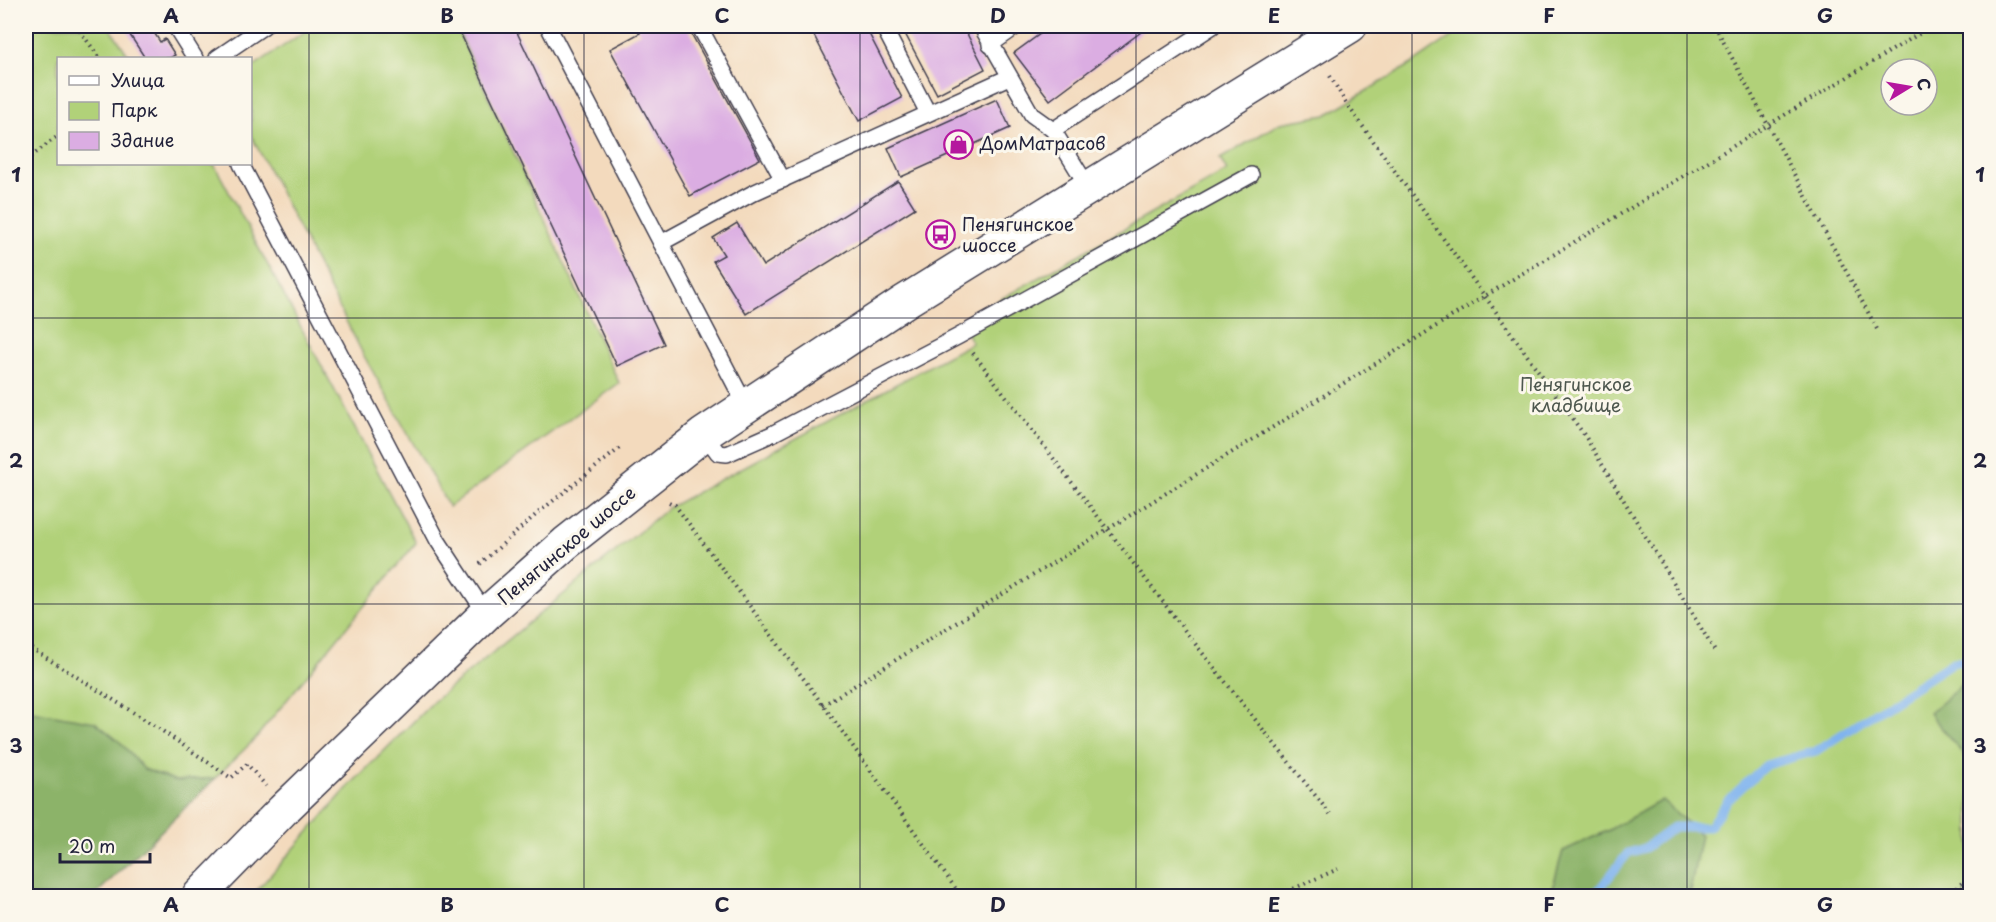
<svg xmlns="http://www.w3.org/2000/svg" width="1996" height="922" viewBox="0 0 1996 922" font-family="'Playpen Sans',sans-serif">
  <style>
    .green { fill: #b1d179; stroke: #6a7a5a; stroke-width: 1.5; fill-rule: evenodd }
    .forest { fill: #8cb369; stroke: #576a52; stroke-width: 1.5 }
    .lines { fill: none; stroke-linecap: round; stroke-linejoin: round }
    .stream { stroke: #80b4ee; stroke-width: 9 }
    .building { fill: #dbade2 }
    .lane-casing { stroke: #413e4e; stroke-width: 18 }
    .secondary-casing { stroke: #413e4e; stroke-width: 36 }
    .path { stroke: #413e4e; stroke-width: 4; stroke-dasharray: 1.5 4.5; stroke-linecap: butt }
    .lane { stroke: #fff; stroke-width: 15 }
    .secondary { stroke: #fff; stroke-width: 33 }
    .grid { fill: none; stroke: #22223b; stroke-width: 1.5; stroke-opacity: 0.55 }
    .labels { text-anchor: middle; stroke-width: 6; stroke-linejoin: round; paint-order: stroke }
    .poi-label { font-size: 18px; fill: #22223b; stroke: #fbf7ec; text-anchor: start }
    .park-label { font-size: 18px; fill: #4d574e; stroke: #fbf7ec }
    .street-label { font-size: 18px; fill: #22223b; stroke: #fbf7ec }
    .neatline { fill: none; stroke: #22223b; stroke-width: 2 }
    .grid-label { font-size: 20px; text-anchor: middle; font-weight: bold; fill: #22223b }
  </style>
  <rect width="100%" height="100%" fill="#fbf7ec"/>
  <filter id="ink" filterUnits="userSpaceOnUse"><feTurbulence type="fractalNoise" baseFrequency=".0167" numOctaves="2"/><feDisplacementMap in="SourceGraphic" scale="12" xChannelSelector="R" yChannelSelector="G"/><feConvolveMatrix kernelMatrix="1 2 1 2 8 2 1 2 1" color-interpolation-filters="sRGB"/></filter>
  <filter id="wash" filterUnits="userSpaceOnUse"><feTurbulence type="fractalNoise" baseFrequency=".008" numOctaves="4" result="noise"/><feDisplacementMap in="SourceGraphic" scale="24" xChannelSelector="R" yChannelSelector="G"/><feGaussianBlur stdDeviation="1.35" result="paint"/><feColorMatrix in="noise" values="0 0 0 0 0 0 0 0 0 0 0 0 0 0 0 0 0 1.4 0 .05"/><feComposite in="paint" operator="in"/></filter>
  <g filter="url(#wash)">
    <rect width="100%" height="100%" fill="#f3dabd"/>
    <g class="green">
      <polygon points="26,26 109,26 130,58 58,58 58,164 214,164 416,543 254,740 94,896 26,896"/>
      <polygon points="313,26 456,26 619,383 449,507 364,356 251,135 251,68"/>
      <path d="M 1467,26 L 1970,26 L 1970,678 L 1930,713 L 1965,756 L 1970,755 L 1970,896 L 1689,896 L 1692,887 L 1607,831 L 1563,851 L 1550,896 L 252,896 L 351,784 L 434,701 L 668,508 L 972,343 L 960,322 L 1227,171 L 1220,159 L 1280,123 L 1326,115 L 1410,65 ZM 1891,69 L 1927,69 L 1927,105 L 1891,105 Z"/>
    </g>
    <g class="forest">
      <polygon points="1970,678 1970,755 1965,756 1929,713"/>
      <polygon points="26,710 95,722 121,743 144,769 176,781 216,778 94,896 26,896"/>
      <polygon points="1662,800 1701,835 1689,896 1550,896 1563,851 1607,831"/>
    </g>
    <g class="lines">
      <polyline class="stream" points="1594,896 1628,853 1645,848 1674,827 1709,827 1728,800 1766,765 1816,751 1953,662 1970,661"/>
    </g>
    <g id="blocks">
      <g class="building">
        <polygon points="124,26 150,26 160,42 165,39 175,55 170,58 145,58"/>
        <polygon points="457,26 514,26 664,344 617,366"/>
        <polygon points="636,26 687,26 760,159 690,196 610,49 640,33"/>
        <polygon points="809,26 865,26 902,98 859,121"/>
        <polygon points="901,26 963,26 985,69 937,94"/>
        <polygon points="1051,26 1149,26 1050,100 1014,53"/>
        <polygon points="997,99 1010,128 901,177 888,148"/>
        <polygon points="898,181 915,208 746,314 713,261 724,255 713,238 737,223 763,266"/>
      </g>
    </g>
  </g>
  <g filter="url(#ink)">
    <use href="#blocks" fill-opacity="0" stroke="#413e4e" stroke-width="1.5"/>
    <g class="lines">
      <defs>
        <g id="lane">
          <polyline points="175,26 195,58"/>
          <polyline points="548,26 746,406"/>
          <polyline points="699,26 783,180"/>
          <polyline points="883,26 928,113"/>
          <polyline points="981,26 1032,115 1053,130"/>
          <polyline points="990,45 1017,26"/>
          <polyline points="217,58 264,26"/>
          <polyline points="241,164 438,541 486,614"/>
          <polyline points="1088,187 1053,130 1213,26"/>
          <polyline points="661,243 753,193 1009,77"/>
          <polyline points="704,434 718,453 727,454 772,434 959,336 1251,175"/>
        </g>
        <polyline id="secondary" points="199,896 283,810 486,614 566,543 704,434 904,302 1350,26"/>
      </defs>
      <use href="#lane" class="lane-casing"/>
      <use href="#secondary" class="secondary-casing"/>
      <g class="path">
        <polyline points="76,26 100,58"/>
        <polyline points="1715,26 1878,331"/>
        <polyline points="1330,76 1346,103 1585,436 1716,653"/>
        <polyline points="26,160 58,136"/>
        <polyline points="973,353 1189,636 1330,814"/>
        <polyline points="669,502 675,505 823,705 961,896"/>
        <polyline points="480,564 539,512 620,448"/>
        <polyline points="26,645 158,728 231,778 247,764 266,786"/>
        <polyline points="823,705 1485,296 1932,26"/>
        <polyline points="1277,896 1338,869"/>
        <polyline points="1947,896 1970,876"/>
      </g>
      <use href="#lane" class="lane"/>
      <use href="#secondary" class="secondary"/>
    </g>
  </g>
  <path class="grid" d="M 309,26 L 309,896M 584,26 L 584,896M 860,26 L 860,896M 1136,26 L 1136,896M 1412,26 L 1412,896M 1687,26 L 1687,896M 26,318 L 1970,318M 26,604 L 1970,604"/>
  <defs>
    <symbol id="shop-ring" viewBox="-11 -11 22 22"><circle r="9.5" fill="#fbf7ec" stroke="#b5179e" stroke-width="1.5"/><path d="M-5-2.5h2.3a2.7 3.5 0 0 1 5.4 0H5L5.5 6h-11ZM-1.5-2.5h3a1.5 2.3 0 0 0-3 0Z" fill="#b5179e"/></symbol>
    <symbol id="bus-ring" viewBox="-11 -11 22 22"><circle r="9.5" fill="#fbf7ec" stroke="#b5179e" stroke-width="1.5"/><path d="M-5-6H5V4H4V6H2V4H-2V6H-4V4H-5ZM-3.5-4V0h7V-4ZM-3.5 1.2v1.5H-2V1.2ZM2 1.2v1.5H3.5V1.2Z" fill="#b5179e"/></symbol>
  </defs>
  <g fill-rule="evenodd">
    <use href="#shop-ring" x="942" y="128" width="33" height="33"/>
    <use href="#bus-ring" x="924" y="218" width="33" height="33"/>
  </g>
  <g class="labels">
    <g class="poi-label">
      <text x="980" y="150">ДомМатрасов</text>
      <text x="962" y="231">Пенягинское<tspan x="962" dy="21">шоссе</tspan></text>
    </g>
    <g class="park-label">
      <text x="1576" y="391">Пенягинское<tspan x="1576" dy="21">кладбище</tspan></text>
    </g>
    <g class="street-label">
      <text transform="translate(567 546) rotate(-40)" y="6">Пенягинское шоссе</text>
    </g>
  </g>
  <rect width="1996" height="922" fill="none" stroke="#fbf7ec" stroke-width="66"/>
  <rect x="57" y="57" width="195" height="108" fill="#fbf7ec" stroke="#a4a2a5" stroke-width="1.5"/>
  <rect x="69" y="76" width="30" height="9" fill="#ffffff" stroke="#a4a2a5" stroke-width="1.5"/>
  <text x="111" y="87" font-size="18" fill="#22223b">Улица</text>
  <rect x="69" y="102" width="30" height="18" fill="#b1d179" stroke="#a4a2a5" stroke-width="1.5"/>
  <text x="111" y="117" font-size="18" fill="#22223b">Парк</text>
  <rect x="69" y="132" width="30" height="18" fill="#dbade2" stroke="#a4a2a5" stroke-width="1.5"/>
  <text x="111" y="147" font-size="18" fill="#22223b">Здание</text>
  <g transform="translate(1909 87) rotate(79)"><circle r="28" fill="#fbf7ec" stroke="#a4a2a5" stroke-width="1.5"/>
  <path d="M0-4.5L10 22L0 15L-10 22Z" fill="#b5179e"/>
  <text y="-9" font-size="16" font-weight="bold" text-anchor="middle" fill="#22223b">С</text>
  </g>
  <path d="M60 853v9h90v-9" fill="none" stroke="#22223b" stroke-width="3"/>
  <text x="69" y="853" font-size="18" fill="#22223b" stroke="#fbf7ec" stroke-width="4.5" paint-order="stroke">20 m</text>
  <rect x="33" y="33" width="1930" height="856" class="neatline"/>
  <g class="grid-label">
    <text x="171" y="23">A</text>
    <text x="447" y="23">B</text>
    <text x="722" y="23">C</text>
    <text x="998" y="23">D</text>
    <text x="1274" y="23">E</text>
    <text x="1549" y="23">F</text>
    <text x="1825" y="23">G</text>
    <text x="16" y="182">1</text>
    <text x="1980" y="182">1</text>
    <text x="16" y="468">2</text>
    <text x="1980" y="468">2</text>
    <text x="16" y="753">3</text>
    <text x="1980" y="753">3</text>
    <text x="171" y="912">A</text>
    <text x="447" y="912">B</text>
    <text x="722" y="912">C</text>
    <text x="998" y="912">D</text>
    <text x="1274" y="912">E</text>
    <text x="1549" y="912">F</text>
    <text x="1825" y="912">G</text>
  </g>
</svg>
